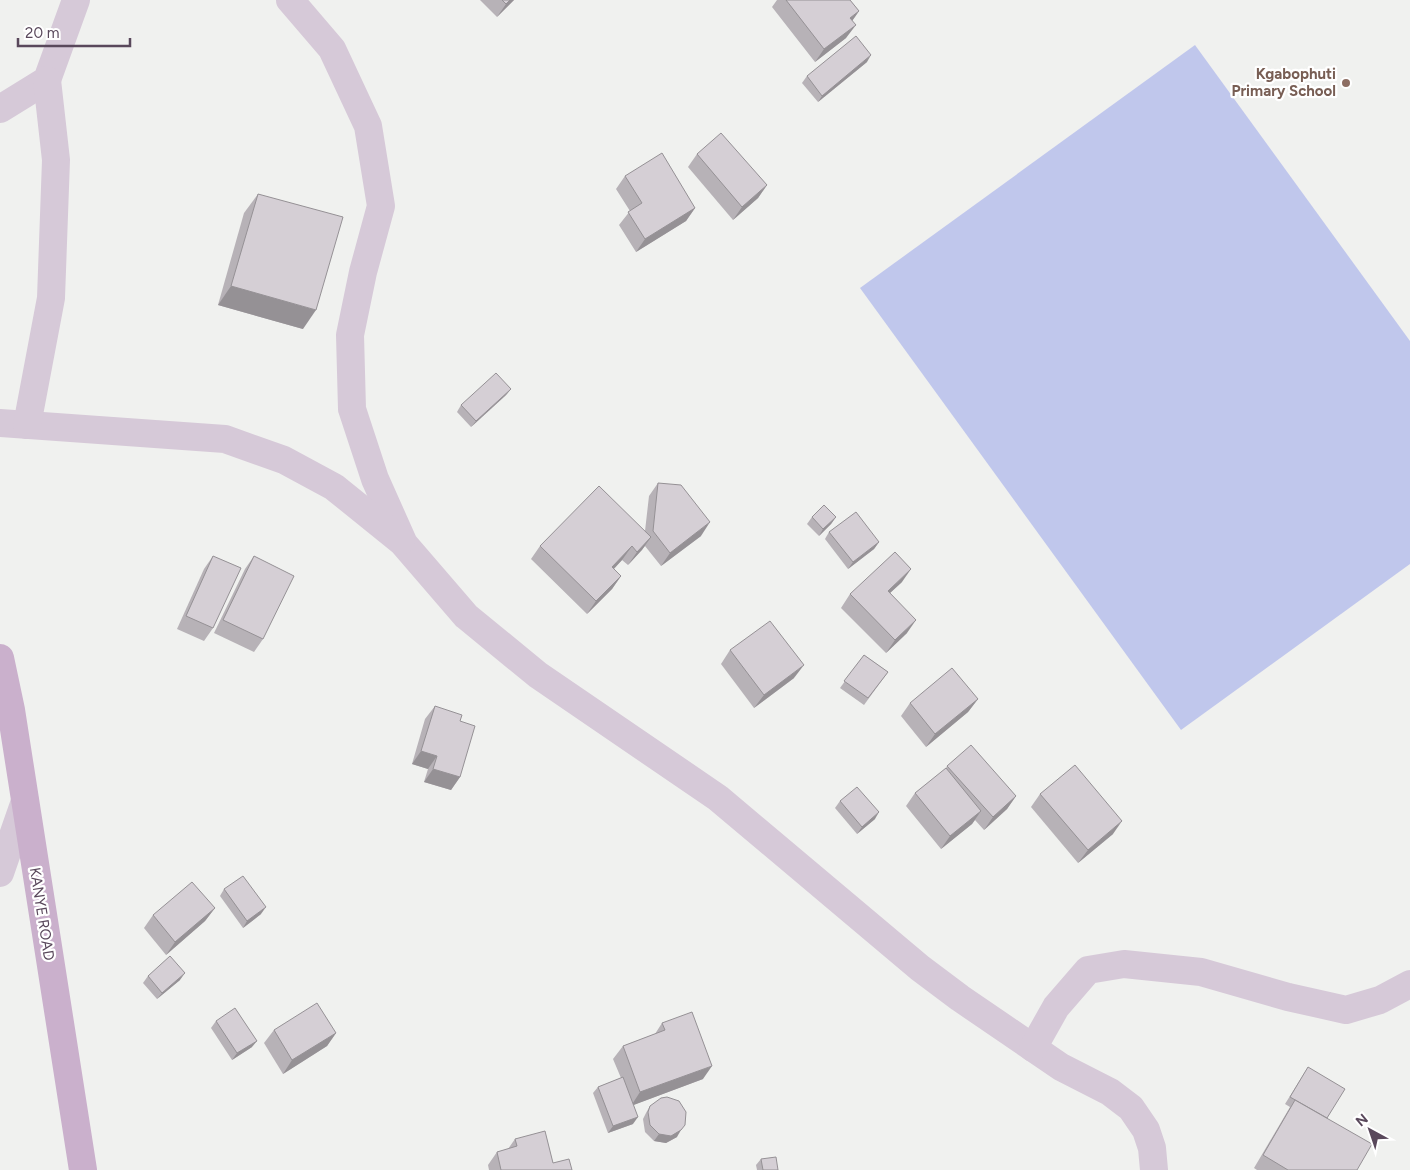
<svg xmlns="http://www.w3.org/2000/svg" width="1410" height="1170" viewBox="0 0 1410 1170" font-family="Figtree,sans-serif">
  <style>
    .green { fill: #c0c7ec }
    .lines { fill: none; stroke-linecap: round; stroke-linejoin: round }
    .minor { stroke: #d6c9d8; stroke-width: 28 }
    .major { stroke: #cab0cc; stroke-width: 28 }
    .wall { fill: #b7b2b7 }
    .shaded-wall { fill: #959195 }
    .building { fill: #d5cfd5; stroke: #959195 }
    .education-dot { fill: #8d6e63; stroke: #fff; stroke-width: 2 }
    .labels { text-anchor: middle; stroke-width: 4.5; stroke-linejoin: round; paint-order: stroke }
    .education-label { font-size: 15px; font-weight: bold; fill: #785e54; stroke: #fff; text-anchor: end }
    .street-label { font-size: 15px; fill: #59485b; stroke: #fff }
  </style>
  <rect width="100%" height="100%" fill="#f0f1ef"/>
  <polygon class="green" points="1195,45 1410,341 1410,564 1181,730 860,288"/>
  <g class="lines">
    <g class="minor">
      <polyline points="290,0 332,49 368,126 381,206 363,272 350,335 352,409 375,479 404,544 466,616 538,675 718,798 920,968 960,998 1061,1067 1110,1092 1131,1108 1146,1130 1152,1148 1154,1170"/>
      <polyline points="0,109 47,80 76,0"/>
      <polyline points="0,423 225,439 284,460 334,487 401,541"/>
      <polyline points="27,425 51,298 56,160 47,80"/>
      <polyline points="0,873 25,801"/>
      <polyline points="1033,1048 1056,1007 1088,970 1124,964 1201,972 1288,997 1346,1010 1380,1000 1410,984"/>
    </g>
    <polyline class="major" points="0,658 11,710 83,1170"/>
  </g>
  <g class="wall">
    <polygon points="480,0 514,0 497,17"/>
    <polygon points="777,0 850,0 859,11 852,21 846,38 815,62 772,7"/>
    <polygon points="867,62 818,102 802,83 807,76"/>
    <polygon points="697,154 767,185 758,198 733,220 688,167"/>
    <polygon points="625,176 695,208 686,221 636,252 619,225 630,211 616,189"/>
    <polygon points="258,194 303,329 218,305 244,213"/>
    <polygon points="511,389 506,395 471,427 457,412 461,405"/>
    <polygon points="658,483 701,536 661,566 645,546 628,565 622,560 614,569 621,576 612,589 587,614 531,559 540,546 645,531 649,496"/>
    <polygon points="812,517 836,517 831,524 819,536 807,524"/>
    <polygon points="829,532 879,542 874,549 848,569 825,539"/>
    <polygon points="213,556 213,628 204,641 177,629 204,569"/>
    <polygon points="254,556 263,639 254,652 214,633 245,569"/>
    <polygon points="902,582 890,593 907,633 886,653 841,608 850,594"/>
    <polygon points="730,650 794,678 754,708 721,664"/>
    <polygon points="864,655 888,672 864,705 840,688"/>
    <polygon points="978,699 968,712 926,747 901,716 910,703"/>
    <polygon points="435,706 460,721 460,777 451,790 424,782 428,769 412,764 425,719"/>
    <polygon points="947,766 1016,796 1007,809 984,830 975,820 972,824 941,849 906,806 915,793 945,770"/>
    <polygon points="1040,794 1113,834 1078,863 1031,807"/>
    <polygon points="840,801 875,819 857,834 835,808"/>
    <polygon points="224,889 261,914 243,928 220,896"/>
    <polygon points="215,908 205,921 166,955 144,928 153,915"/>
    <polygon points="148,976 180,980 157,999 143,983"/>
    <polygon points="216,1021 252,1047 232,1060 211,1028"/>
    <polygon points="662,1023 703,1079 633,1105 633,1124 608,1133 593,1093 598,1087 621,1078 613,1059 623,1046 655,1034"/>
    <polygon points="274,1030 336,1033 327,1046 283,1074 264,1043"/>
    <polygon points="1308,1067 1327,1118 1357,1170 1257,1170 1254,1168 1290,1107 1285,1104"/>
    <polygon points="650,1106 677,1137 666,1143 654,1141 645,1132 643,1119 646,1113"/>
    <polygon points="515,1139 553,1163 572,1170 489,1170 488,1165 497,1152 508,1149"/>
    <polygon points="761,1159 778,1170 757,1170 756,1165"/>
  </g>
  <g class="shaded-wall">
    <polygon points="510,0 514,0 497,17 506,4"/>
    <polygon points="859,11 850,24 850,18"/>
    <polygon points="856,25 846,38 815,62 824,49"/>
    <polygon points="871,55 867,62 818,102 822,96"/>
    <polygon points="767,185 758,198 733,220 742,207"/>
    <polygon points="695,208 686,221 636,252 645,239"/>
    <polygon points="231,286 316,310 303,329 218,305"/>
    <polygon points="511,389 506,395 471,427 476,421"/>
    <polygon points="836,517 831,524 819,536 823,529"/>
    <polygon points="710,522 701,536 661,566 670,553"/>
    <polygon points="651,537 642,550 628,565 637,552"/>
    <polygon points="879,542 874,549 848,569 853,562"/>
    <polygon points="632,546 622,560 603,580 612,567"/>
    <polygon points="911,569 902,582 878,604 888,591"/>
    <polygon points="621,576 612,589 587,614 596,601"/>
    <polygon points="916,620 907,633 886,653 895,640"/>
    <polygon points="804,665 794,678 754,708 764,695"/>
    <polygon points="978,699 968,712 926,747 935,734"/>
    <polygon points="421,751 437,756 428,769 412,764"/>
    <polygon points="433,769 460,777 451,790 424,782"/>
    <polygon points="1016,796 1007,809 984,830 993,817"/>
    <polygon points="981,811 972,824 941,849 950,836"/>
    <polygon points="879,812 875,819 857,834 862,827"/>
    <polygon points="1122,821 1113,834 1078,863 1088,850"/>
    <polygon points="266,907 261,914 243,928 247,921"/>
    <polygon points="215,908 205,921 166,955 175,942"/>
    <polygon points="185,973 180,980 157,999 162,993"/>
    <polygon points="336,1033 327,1046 283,1074 292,1060"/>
    <polygon points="257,1041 252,1047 232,1060 237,1053"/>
    <polygon points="712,1066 703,1079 631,1106 640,1092"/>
    <polygon points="638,1117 633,1124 608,1133 613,1126"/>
    <polygon points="681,1130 677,1137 666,1143 654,1141 659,1134"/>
  </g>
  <g class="building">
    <polygon points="502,0 510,0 506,4"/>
    <polygon points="786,0 850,0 859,11 850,18 856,25 824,49"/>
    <polygon points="856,36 871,55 822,96 807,76"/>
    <polygon points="721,133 767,185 742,207 697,154"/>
    <polygon points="662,153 695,208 645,239 628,212 642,203 625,176"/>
    <polygon points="258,194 343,217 316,310 231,286"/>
    <polygon points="496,373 511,389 476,421 461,405"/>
    <polygon points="658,483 681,485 710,522 670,553 653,531"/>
    <polygon points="599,486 651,537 637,552 632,546 612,567 621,576 596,601 540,546"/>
    <polygon points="824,505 836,517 823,529 812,517"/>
    <polygon points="856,512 879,542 853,562 829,532"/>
    <polygon points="895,552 911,569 888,591 916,620 895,640 850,594"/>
    <polygon points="213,556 241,568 213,628 186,616"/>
    <polygon points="254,556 294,576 263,639 223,620"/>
    <polygon points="770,621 804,665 764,695 730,650"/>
    <polygon points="864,655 888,672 868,698 844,681"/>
    <polygon points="952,668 978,699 935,734 910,703"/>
    <polygon points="435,706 462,715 460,721 475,726 460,777 433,769 437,756 421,751"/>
    <polygon points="971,745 1016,796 993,817 947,766"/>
    <polygon points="1075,765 1122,821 1088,850 1040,794"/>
    <polygon points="946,768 981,811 950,836 915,793"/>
    <polygon points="857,787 879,812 862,827 840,801"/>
    <polygon points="243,876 266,907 247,921 224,889"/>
    <polygon points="192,882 215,908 175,942 153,915"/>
    <polygon points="170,956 185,973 162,993 148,976"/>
    <polygon points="317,1003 336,1033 292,1060 274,1030"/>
    <polygon points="235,1008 257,1041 237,1053 216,1021"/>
    <polygon points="692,1012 712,1066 640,1092 623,1046 665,1030 662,1023"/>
    <polygon points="1308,1067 1345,1089 1327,1118 1290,1097"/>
    <polygon points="623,1077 638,1117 613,1126 598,1087"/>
    <polygon points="667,1097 679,1101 686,1112 685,1125 681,1130 671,1136 659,1134 650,1125 648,1112 650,1106 661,1098"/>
    <polygon points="1295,1100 1372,1144 1357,1170 1288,1170 1263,1155"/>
    <polygon points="545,1131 553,1163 569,1159 572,1170 501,1170 497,1152 517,1146 515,1139"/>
    <polygon points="776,1157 778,1170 763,1170 761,1159"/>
  </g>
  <circle class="education-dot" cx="1346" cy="83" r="5"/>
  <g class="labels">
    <g class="education-label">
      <text x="1336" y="79">Kgabophuti<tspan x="1336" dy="17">Primary School</tspan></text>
    </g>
    <g class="street-label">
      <text transform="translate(42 914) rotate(81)" y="5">KANYE ROAD</text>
    </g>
  </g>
  <g transform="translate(1370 1130) rotate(320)" stroke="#ffffff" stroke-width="4" paint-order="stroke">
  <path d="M0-4L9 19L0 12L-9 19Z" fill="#59485b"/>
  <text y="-8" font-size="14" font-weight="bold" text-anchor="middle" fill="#59485b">N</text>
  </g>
  <path d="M18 38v8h112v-8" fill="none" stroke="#59485b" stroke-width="2.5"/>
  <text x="25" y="38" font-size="15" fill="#59485b" stroke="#ffffff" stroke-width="4" paint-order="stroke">20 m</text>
</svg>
